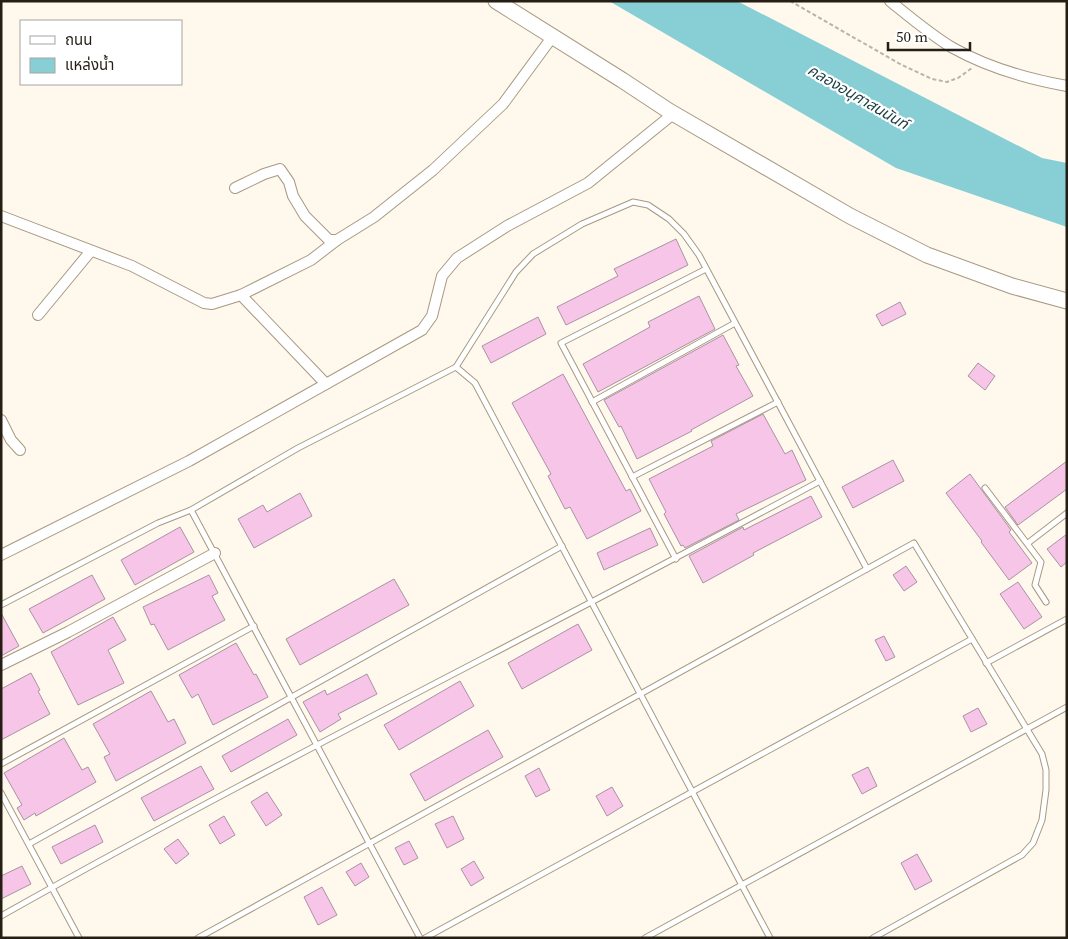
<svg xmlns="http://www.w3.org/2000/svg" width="1068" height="939" viewBox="0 0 1068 939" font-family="'Source Serif 4','Noto Sans Thai',serif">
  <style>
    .water { fill: #88cfd5 }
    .building { fill: #f6c5e7; stroke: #ab92a3 }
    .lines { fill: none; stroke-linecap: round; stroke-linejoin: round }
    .service-casing { stroke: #a89981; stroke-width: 7 }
    .minor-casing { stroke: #a89981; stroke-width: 12 }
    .secondary-casing { stroke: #a89981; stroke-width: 17 }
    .path { stroke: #b8b2a7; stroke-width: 2; stroke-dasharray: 4 2.5; stroke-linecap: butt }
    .service { stroke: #fff; stroke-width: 5 }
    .minor { stroke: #fff; stroke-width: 10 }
    .secondary { stroke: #fff; stroke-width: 15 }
    .labels { text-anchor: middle; stroke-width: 4.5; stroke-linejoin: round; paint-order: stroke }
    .water-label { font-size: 15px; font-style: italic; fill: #1a3d40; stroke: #fff }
  </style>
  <rect width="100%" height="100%" fill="#fef8ed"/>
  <polygon class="water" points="609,1 737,1 1042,158 1067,163 1067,227 896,168"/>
  <g class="building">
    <polygon points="676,239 688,265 566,325 557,307 618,276 614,269"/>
    <polygon points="699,296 715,329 598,392 583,364 650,327 648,322"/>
    <polygon points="900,302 906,314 882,326 876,315"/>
    <polygon points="538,317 546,334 491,363 482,346"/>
    <polygon points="723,335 739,365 736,366 753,396 691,430 692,431 637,459 621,426 619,427 604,400"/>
    <polygon points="978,363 995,376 985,390 968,376"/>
    <polygon points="563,374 626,491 630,489 641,511 587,539 570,507 565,509 548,476 551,474 512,403"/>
    <polygon points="763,414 785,454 792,450 806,480 736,514 739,520 685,548 683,545 681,546 664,514 666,512 649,479 713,446 711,441"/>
    <polygon points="893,460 904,481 853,508 842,487"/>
    <polygon points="1067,461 1067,489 1018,525 1005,507"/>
    <polygon points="970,474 1011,530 1009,532 1032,563 1009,580 981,542 982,541 946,493"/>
    <polygon points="300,493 312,516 254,548 238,519 263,505 267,512"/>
    <polygon points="811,496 822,517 753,553 754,555 703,583 689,556 743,527 744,530"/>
    <polygon points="180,527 194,552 135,585 121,560"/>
    <polygon points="650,528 658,545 604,570 597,553"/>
    <polygon points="1067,534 1067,562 1061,567 1047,549"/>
    <polygon points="906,566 917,582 904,591 893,575"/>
    <polygon points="92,575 105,599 43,633 29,609"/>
    <polygon points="209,575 218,593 212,596 225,620 168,650 154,624 151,625 143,607"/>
    <polygon points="394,579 409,605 300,665 286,639"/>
    <polygon points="1018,582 1042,617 1024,629 1000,594"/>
    <polygon points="1,613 19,646 1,656"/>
    <polygon points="113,617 126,640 108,650 124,683 78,705 51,652"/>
    <polygon points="578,624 592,650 522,689 508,663"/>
    <polygon points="884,636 895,657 886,661 875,640"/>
    <polygon points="236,643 254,675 256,674 268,697 213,725 198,694 192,698 179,675"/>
    <polygon points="31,673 40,690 38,691 50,714 1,740 1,689"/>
    <polygon points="367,674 377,694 338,714 341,719 320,732 303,702 325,690 327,695"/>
    <polygon points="460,681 474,706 399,750 384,725"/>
    <polygon points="151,691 168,722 174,719 186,743 116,781 104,757 110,754 93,724"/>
    <polygon points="978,708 987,724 971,732 963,716"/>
    <polygon points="288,719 297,735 231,772 222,756"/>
    <polygon points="488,730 503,757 425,801 410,774"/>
    <polygon points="64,738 82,770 88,767 96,782 36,816 35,813 24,820 17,808 22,805 4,773"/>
    <polygon points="201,766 214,789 154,821 141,798"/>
    <polygon points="868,767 877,786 862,794 852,775"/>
    <polygon points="539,768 550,790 536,797 525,776"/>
    <polygon points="612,787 623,806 607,816 596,796"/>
    <polygon points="267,792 282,815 266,826 251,802"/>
    <polygon points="224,816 235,835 220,844 209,825"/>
    <polygon points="453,816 464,839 447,848 435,824"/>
    <polygon points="95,825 103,842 61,864 52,847"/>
    <polygon points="178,839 189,854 176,864 164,849"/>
    <polygon points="409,841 418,858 404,865 395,848"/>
    <polygon points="917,854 932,881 915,890 901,863"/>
    <polygon points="474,861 484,878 471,886 461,869"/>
    <polygon points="361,863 369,877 355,886 346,872"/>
    <polygon points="22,866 31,884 1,899 1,876"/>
    <polygon points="322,887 337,915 318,925 304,897"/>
  </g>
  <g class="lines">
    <defs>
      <g id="service">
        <polyline points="456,367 475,383 770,938"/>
        <polyline points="592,402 735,323"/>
        <polyline points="632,477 778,402"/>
        <polyline points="985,488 1041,562 1035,585 1046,602"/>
        <polyline points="191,510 420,938"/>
        <polyline points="1028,543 1067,513"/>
        <polyline points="676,559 561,343 706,269"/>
        <polyline points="1,605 158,523 191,510 298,448 456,367 516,272 533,254 582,224 633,202 648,205 669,219 684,234 699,255 867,569"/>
        <polyline points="986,663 1067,619"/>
        <polyline points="1,764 254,626"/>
        <polyline points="1,793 79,938"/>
        <polyline points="29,844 562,546"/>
        <path d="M 1,916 C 271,764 548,628 820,481"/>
        <polyline points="198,938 914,543 1042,754 1046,770 1046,790 1042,820 1033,843 1022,855 873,938"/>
        <polyline points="425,938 972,639"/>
        <polyline points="645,938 1067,707"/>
      </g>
      <g id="minor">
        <path d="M 890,1 C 910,17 931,35 953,48 C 987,67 1028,79 1067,86"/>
        <polyline points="235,188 264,174 280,169 289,182 293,196 305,216 329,240 337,240 374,217 433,170 503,104 553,36"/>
        <polyline points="1,216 132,266 204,303 212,304 241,295 326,384"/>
        <polyline points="241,295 311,260 337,240"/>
        <polyline points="38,315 90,252"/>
        <polyline points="1,420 11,440 20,450"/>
        <polyline points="1,555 189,461 422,330 432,316 442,276 457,258 507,226 588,183 673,114"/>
        <polyline points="1,665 68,632 215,553"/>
      </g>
      <polyline id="secondary" points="496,1 622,80 669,111 850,216 927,255 1012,286 1067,301"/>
    </defs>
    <use href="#service" class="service-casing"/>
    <use href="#minor" class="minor-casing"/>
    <use href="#secondary" class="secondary-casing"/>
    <polyline class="path" points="790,1 900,64 932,79 947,82 958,78 972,68"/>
    <use href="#service" class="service"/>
    <use href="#minor" class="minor"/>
    <use href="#secondary" class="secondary"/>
  </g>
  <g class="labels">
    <g class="water-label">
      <text transform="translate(858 97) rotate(30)" y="5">คลองอนุศาสนนันท์</text>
    </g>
  </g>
  <rect width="1068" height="939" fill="none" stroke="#241e15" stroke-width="5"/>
  <rect x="20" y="20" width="162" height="65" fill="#ffffff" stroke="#a7a5a1"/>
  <rect x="30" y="36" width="25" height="8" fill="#ffffff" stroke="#a7a5a1"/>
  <text x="65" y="45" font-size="15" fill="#241e15">ถนน</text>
  <rect x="30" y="58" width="25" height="15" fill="#88cfd5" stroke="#a7a5a1"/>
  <text x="65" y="70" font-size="15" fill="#241e15">แหล่งน้ำ</text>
  <path d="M888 42v8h82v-8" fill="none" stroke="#241e15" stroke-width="2.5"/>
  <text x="896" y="42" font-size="15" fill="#241e15" stroke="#ffffff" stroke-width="4" paint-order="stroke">50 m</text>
</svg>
